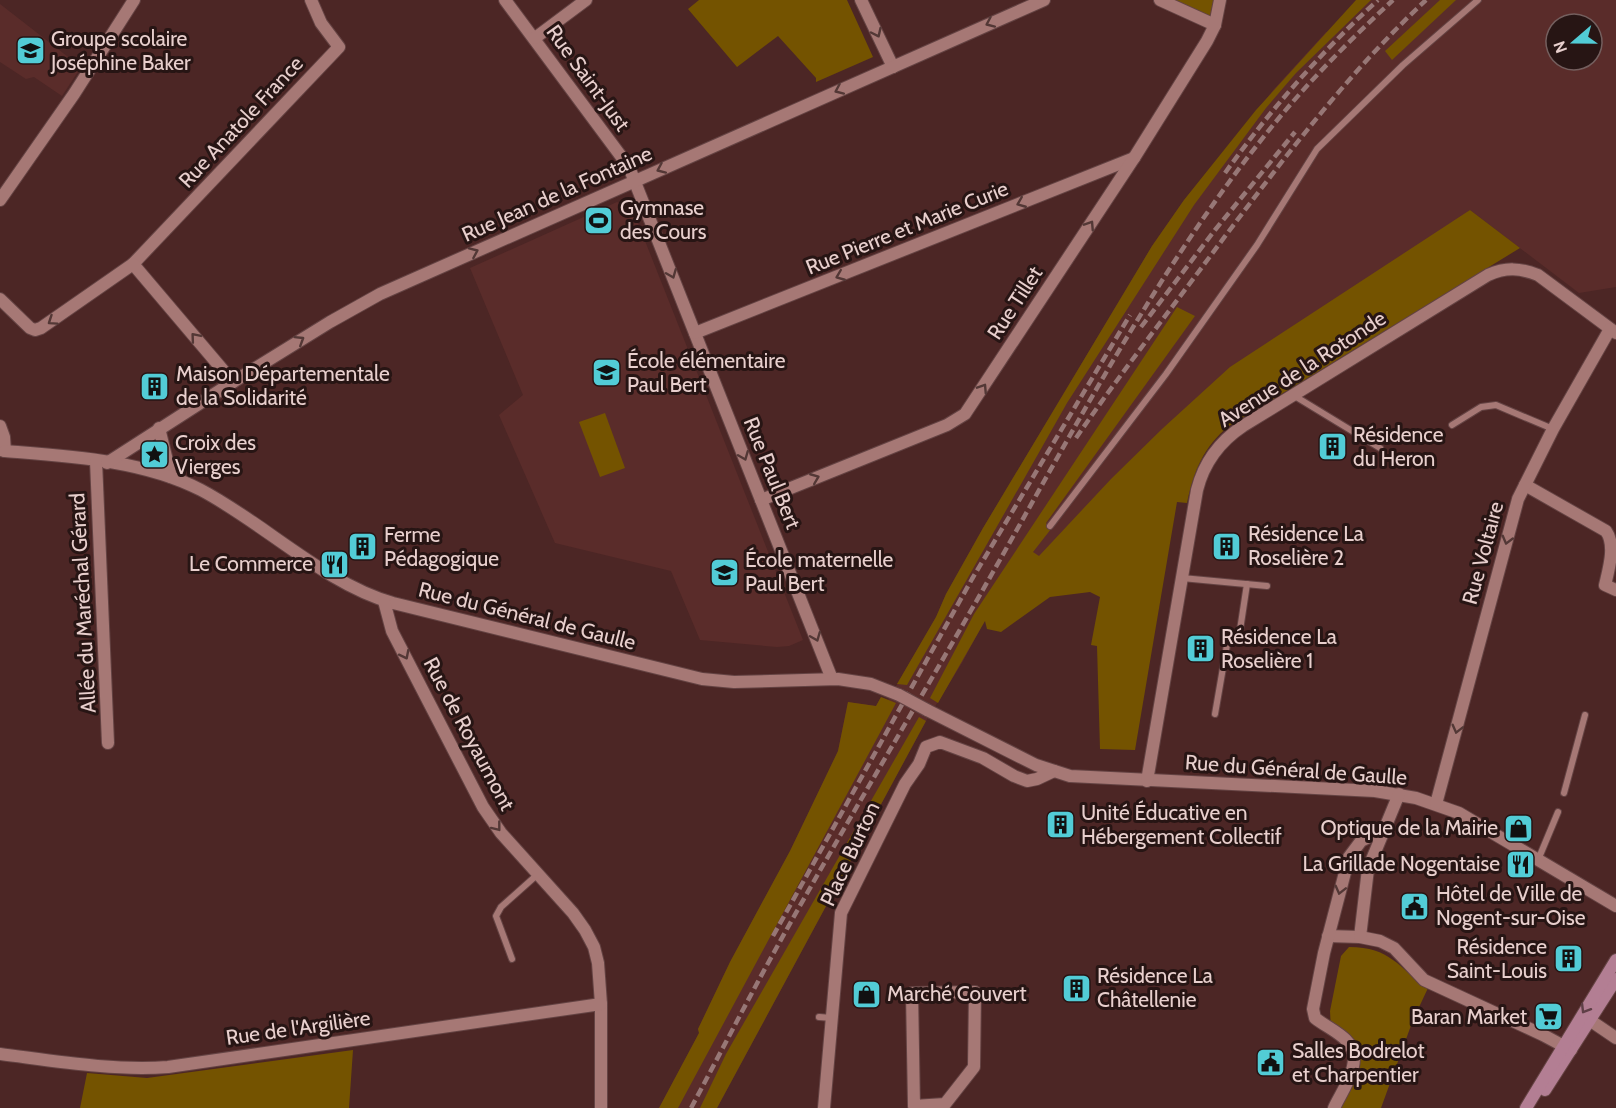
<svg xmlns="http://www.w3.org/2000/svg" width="1616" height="1108" viewBox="0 0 1616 1108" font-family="Cabin,sans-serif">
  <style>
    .built { fill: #5a2c2a; fill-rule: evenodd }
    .green { fill: #745300 }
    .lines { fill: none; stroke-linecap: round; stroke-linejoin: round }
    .service-casing { stroke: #644343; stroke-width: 8 }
    .minor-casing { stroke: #644343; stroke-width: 14 }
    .secondary-casing { stroke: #644343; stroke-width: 14 }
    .service { stroke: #a67875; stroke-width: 6 }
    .minor { stroke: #a67875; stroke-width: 12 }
    .secondary { stroke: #b37e93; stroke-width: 12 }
    .rail { stroke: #977776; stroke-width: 4.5; stroke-dasharray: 9 4.5; stroke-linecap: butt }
    .minor-bridge-casing { stroke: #644343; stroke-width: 14; stroke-linecap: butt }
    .minor-bridge { stroke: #a67875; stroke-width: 12 }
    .oneway { stroke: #533836 }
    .oneway2 { stroke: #5f3f47 }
    .labels { text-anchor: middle; stroke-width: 6; stroke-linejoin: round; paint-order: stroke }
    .poi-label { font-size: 21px; fill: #e8cfcd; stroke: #271514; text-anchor: start }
    .street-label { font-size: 21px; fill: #e8cfcd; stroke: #271514 }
  </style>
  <rect width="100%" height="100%" fill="#4c2625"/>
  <g class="built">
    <path d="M 1363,0 L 1616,0 L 1616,287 L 1579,293 L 1470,210 L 985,620 L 962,663 L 926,721 L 717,1108 L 659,1108 L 699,1033 L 698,1029 L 730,962 L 790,851 L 838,751 L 848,702 L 876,706 L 881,697 L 888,700 L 936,617 L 946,594 L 983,528 L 1152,246 L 1184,200 L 1274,89 L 1326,32 L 1332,31 ZM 1556,24 L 1592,24 L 1592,60 L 1556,60 Z"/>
    <polygon points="0,4 81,67 62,96 34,77 26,79 0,62"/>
    <polygon points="617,202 632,208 803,640 789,646 777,647 700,640 671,571 555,543 499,415 523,395 470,268"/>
  </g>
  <g class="green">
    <polygon points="699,0 847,0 873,57 816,82 816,78 778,36 737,67 688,9"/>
    <polygon points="1174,0 1216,0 1212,14 1208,16"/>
    <polygon points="1356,0 1371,0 1296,73 1266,108 1194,205 1067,403 907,685 897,684 936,617 946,594 983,528 1152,246 1184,200 1256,110"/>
    <polygon points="1440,0 1456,0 1392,60 1385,51"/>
    <path d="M 1470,210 L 1520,248 L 1229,426 C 1203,447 1194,471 1187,503 L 1177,502 L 1135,750 L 1100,749 L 1097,646 L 1091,645 L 1100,597 L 1090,592 L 1050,597 L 1001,632 L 987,629 L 985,621 L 938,703 L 930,698 L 974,614 L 1177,307 L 1195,316 L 1046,523 L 1051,529 L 1033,552 L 1039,556 L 1111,479 L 1162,429 L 1230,367 Z"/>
    <polygon points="605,413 625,468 600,477 579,422"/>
    <polygon points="881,697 896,703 678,1108 659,1108 699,1033 698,1029 730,962 790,851 838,751 848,702 876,706"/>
    <polygon points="919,717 926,721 717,1108 700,1108 726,1054"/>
    <path d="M 1349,947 C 1391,947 1397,967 1428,988 L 1413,1020 L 1381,1108 L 1334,1108 L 1353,1055 L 1331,1030 L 1330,1011 L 1341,956 Z"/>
    <polygon points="353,1050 349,1108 80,1108 87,1073 147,1078"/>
  </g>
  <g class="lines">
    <defs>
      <g id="service">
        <polyline points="1293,395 1380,448"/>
        <polyline points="1452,425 1481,407 1496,405 1553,429"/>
        <polyline points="1050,526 1166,374 1257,245 1317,149 1403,65 1478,0"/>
        <polyline points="1182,578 1267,586"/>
        <polyline points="1215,714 1228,639 1240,630 1247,584"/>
        <polyline points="1564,793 1585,715"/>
        <polyline points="1538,860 1558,812"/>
        <polyline points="512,959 496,916 501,907 538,874"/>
        <polyline points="819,1017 832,1018"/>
      </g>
      <g id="minor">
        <polyline points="505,0 629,167 832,679"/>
        <polyline points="861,0 893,67"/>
        <polyline points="1160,0 1215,25"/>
        <polyline points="535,38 586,0"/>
        <polyline points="0,200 74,94 134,0"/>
        <polyline points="133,264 339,47 321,23 311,0"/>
        <polyline points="0,299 30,328 35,330 41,328 133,264 233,382"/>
        <polyline points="695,333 1134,158"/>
        <polyline points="0,426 4,437 5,451 0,450"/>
        <polyline points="159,428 171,477"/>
        <path d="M 5,451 C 68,456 143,460 201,490 C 264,523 325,584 393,603 L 702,679 L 734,682 L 838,679 L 871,684 L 899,695"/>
        <polyline points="96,461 108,743"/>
        <polyline points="107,463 233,382 330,322 380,294 1044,0"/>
        <path d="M 1525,485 L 1606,531 C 1616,545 1609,568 1605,585 L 1616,590"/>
        <polyline points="761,500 947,425 965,414 1134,158 1207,41 1215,25 1220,0"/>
        <polyline points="384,601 392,631 483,807 501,833 573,913 585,930 594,947 598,963 601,1004 601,1108"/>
        <polyline points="927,710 1036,765 1070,776 1375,791 1416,798 1459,813 1616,906"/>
        <path d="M 1147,781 L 1197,490 C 1204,462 1219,442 1243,426 L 1488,275 C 1506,267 1520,268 1538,275 L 1616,333"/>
        <polyline points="1436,804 1518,499 1553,429 1610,329"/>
        <polyline points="1328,936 1360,937 1380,941 1394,948 1424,980 1543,1035 1571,1050"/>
        <polyline points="1360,937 1368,869 1399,794"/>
        <polygon points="975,992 974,1067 945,1104 914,1106 912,993"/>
        <polyline points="1591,1021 1616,1038"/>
        <path d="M 0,1054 C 55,1061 113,1071 168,1067 L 601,1004"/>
        <polyline points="824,1108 841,913 905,784 919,764 926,747 940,742 983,758 1014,776 1027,781 1037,779 1054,771"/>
        <path d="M 1334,1108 C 1343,1089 1366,1059 1346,1040 C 1337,1031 1325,1026 1315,1018 L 1313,1009 L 1324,953 L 1349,857 L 1361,841 L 1383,830"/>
      </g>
      <g id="secondary">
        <polyline points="1545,1090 1616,979"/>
        <polyline points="1526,1108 1616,960"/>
      </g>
    </defs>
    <use href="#service" class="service-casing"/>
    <use href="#minor" class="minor-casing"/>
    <use href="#secondary" class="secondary-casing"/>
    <use href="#service" class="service"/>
    <use href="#minor" class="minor"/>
    <use href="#secondary" class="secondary"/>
    <g class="rail">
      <path d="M 1225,173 C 1270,110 1321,52 1378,0"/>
      <polyline points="1141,327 1215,230 1295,132"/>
      <path d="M 1076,438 C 1122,371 1172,308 1220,243 C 1284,158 1348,73 1426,0"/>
      <polyline points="773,936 972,579 1130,315"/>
      <path d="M 691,1108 C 720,1054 748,999 778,945 C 848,819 922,697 993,572 C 1080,419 1162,261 1274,124 C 1310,80 1351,39 1393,0"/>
    </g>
    <defs>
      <polyline id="minor-bridge" points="899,695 927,710"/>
    </defs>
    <use href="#minor-bridge" class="minor-bridge-casing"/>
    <use href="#minor-bridge" class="minor-bridge"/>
  </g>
  <defs><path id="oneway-chevron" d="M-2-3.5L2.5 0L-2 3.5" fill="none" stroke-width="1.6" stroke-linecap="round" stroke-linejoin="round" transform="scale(1.5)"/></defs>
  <g class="oneway">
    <use href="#oneway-chevron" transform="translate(990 23) rotate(156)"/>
    <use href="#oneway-chevron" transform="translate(877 33) rotate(65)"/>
    <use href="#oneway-chevron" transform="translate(839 90) rotate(156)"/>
    <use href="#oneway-chevron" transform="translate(661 169) rotate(156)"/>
    <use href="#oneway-chevron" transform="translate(1021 203) rotate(158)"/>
    <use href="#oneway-chevron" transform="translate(1090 225) rotate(-57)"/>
    <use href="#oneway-chevron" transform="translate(474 252) rotate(-24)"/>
    <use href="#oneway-chevron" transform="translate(672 274) rotate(68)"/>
    <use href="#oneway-chevron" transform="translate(840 276) rotate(158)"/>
    <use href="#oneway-chevron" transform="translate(52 321) rotate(146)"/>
    <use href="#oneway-chevron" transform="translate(195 337) rotate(-130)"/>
    <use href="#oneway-chevron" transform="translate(300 340) rotate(-32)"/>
    <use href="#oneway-chevron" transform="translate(983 388) rotate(-57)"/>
    <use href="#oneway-chevron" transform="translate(744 456) rotate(68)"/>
    <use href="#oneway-chevron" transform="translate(815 478) rotate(-22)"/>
    <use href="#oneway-chevron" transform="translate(1507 540) rotate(105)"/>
    <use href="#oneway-chevron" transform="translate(816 637) rotate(68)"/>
    <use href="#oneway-chevron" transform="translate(405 655) rotate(63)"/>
    <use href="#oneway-chevron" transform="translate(1457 729) rotate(104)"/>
    <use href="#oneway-chevron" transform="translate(497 827) rotate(52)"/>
    <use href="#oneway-chevron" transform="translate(1340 890) rotate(104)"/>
  </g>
  <use class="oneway2" href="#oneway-chevron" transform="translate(1585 1009) rotate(121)"/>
  <defs>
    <symbol id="school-square" viewBox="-11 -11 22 22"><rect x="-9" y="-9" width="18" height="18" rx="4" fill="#52ccd6" stroke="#271514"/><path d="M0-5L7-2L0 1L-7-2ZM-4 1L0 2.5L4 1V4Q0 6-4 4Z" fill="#111"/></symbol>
    <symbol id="stadium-square" viewBox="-11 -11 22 22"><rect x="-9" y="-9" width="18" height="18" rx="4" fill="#52ccd6" stroke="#271514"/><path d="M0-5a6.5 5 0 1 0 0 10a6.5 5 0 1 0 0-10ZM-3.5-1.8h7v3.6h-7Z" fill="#111"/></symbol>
    <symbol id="building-square" viewBox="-11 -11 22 22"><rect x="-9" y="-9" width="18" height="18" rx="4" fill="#52ccd6" stroke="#271514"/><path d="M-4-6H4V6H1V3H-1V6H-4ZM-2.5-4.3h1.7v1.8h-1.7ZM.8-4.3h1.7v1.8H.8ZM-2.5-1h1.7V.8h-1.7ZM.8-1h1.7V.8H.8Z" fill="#111"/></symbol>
    <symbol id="sight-square" viewBox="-11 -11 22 22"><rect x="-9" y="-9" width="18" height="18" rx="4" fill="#52ccd6" stroke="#271514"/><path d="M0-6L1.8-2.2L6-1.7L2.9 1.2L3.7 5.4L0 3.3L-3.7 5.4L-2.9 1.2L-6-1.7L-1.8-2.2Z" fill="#111"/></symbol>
    <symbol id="restaurant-square" viewBox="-11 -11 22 22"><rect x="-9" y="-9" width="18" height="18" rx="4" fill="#52ccd6" stroke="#271514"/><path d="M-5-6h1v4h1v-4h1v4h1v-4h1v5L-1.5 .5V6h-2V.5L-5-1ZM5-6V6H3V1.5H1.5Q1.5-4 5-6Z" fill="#111"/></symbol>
    <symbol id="shop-square" viewBox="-11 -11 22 22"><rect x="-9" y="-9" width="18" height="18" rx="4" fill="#52ccd6" stroke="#271514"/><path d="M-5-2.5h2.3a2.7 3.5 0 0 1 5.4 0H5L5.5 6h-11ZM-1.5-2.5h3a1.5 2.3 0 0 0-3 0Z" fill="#111"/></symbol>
    <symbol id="civic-square" viewBox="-11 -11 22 22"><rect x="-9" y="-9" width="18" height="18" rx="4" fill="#52ccd6" stroke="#271514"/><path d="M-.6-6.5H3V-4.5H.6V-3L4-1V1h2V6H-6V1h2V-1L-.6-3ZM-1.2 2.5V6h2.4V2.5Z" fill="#111"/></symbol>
    <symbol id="supermarket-square" viewBox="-11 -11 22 22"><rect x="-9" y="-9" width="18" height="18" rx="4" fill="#52ccd6" stroke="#271514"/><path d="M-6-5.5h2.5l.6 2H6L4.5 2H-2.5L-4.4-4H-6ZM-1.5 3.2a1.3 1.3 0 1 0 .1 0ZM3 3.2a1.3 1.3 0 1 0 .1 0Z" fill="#111"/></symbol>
  </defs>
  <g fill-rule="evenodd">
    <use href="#school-square" x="14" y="34" width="33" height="33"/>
    <use href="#stadium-square" x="582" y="204" width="33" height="33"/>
    <use href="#school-square" x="590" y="356" width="33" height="33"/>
    <use href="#building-square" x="138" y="370" width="33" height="33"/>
    <use href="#building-square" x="1316" y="430" width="33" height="33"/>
    <use href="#sight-square" x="138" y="438" width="33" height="33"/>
    <use href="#building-square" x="1210" y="530" width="33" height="33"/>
    <use href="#building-square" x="346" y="530" width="33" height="33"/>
    <use href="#restaurant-square" x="318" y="548" width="33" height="33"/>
    <use href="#school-square" x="708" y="556" width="33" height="33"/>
    <use href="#building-square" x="1184" y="632" width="33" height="33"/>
    <use href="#building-square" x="1044" y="808" width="33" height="33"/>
    <use href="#shop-square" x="1502" y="812" width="33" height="33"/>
    <use href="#restaurant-square" x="1504" y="848" width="33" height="33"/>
    <use href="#civic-square" x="1398" y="890" width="33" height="33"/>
    <use href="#building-square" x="1552" y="942" width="33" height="33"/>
    <use href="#building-square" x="1060" y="972" width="33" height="33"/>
    <use href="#shop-square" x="850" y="978" width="33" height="33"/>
    <use href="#supermarket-square" x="1532" y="1000" width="33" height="33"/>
    <use href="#civic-square" x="1254" y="1046" width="33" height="33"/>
  </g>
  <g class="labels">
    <g class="poi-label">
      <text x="51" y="46">Groupe scolaire<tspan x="51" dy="24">Joséphine Baker</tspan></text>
      <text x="620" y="215">Gymnase<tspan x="620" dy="24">des Cours</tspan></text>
      <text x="627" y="368">École élémentaire<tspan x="627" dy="24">Paul Bert</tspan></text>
      <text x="176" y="381">Maison Départementale<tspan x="176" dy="24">de la Solidarité</tspan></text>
      <text x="1353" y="442">Résidence<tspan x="1353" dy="24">du Heron</tspan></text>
      <text x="175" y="450">Croix des<tspan x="175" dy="24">Vierges</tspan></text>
      <text x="1248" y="541">Résidence La<tspan x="1248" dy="24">Roselière 2</tspan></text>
      <text x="384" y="542">Ferme<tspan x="384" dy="24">Pédagogique</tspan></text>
      <text x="745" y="567">École maternelle<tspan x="745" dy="24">Paul Bert</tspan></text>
      <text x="313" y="571" text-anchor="end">Le Commerce</text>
      <text x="1221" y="644">Résidence La<tspan x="1221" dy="24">Roselière 1</tspan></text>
      <text x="1081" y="820">Unité Éducative en<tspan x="1081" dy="24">Hébergement Collectif</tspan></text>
      <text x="1498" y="835" text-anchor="end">Optique de la Mairie</text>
      <text x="1500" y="871" text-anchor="end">La Grillade Nogentaise</text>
      <text x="1436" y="901">Hôtel de Ville de<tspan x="1436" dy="24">Nogent-sur-Oise</tspan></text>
      <text x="1547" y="954" text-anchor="end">Résidence<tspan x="1547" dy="24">Saint-Louis</tspan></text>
      <text x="1097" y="983">Résidence La<tspan x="1097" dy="24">Châtellenie</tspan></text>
      <text x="887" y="1001">Marché Couvert</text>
      <text x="1527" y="1024" text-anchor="end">Baran Market</text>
      <text x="1292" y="1058">Salles Bodrelot<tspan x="1292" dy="24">et Charpentier</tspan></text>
    </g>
    <g class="street-label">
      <text transform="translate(588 78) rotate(54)" y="7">Rue Saint-Just</text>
      <text transform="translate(241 122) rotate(-47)" y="7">Rue Anatole France</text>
      <text transform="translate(557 194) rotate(-24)" y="7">Rue Jean de la Fontaine</text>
      <text transform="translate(907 228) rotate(-22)" y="7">Rue Pierre et Marie Curie</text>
      <text transform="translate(1015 303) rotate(-57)" y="7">Rue Tillet</text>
      <text transform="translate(1302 369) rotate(-33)" y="7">Avenue de la Rotonde</text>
      <text transform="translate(772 473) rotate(68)" y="7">Rue Paul Bert</text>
      <text transform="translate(1483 553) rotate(-75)" y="7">Rue Voltaire</text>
      <text transform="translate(83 603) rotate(-93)" y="7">Allée du Maréchal Gérard</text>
      <text transform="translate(527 616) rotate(14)" y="7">Rue du Général de Gaulle</text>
      <text transform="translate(469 734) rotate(62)" y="7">Rue de Royaumont</text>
      <text transform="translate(1296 770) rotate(4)" y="7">Rue du Général de Gaulle</text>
      <text transform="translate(850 854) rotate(-65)" y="7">Place Burton</text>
      <text transform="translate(298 1028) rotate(-8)" y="7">Rue de l'Argilière</text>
    </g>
  </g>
  <g transform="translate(1574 42) rotate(250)"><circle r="28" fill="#271514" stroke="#745f5e" stroke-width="1.5"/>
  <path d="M0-4.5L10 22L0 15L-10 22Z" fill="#52ccd6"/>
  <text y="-9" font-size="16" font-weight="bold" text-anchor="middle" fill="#e8cfcd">N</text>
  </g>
</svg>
